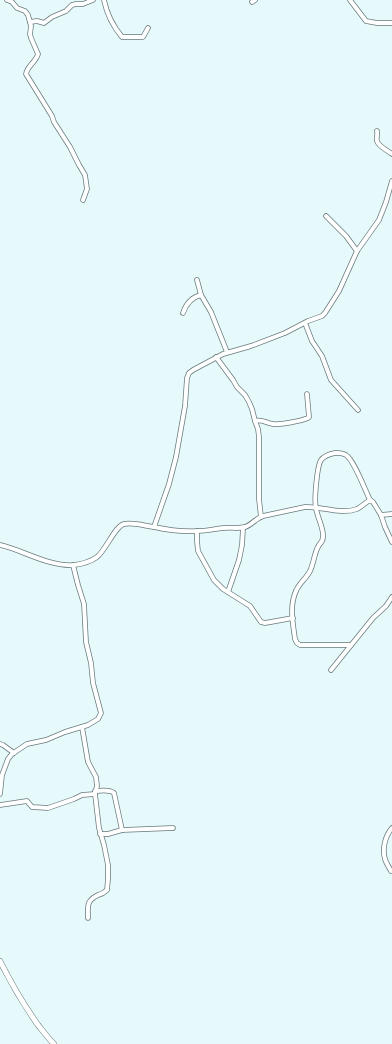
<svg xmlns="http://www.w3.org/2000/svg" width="392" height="1044" viewBox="0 0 392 1044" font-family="Barlow,sans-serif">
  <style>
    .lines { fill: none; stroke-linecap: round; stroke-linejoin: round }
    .minor-casing { stroke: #697a7c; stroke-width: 5.5 }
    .major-casing { stroke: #697a7c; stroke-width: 6 }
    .minor { stroke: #fff; stroke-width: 4 }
    .major { stroke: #fff; stroke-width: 5 }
  </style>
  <rect width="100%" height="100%" fill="#e6f9fb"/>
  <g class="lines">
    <defs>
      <g id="minor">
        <path d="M 7,0 L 12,2 L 17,8 L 25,11 L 28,15 L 31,26 L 30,34 L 31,38 L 38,54 C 36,62 27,66 26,74 L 52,116 L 54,122 L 70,147 L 79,165 L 85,175 L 87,189 L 83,200"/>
        <path d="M 104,0 C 107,15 112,25 122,37 L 143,37 L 148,28"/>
        <polyline points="350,0 366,21 377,23 392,23"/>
        <polyline points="252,2 255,0"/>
        <polyline points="30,22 37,21 44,23 52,17 66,11 72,5 76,4 83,4 93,0"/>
        <path d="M 377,131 C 378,135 376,137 377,141 C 378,146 388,151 392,154"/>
        <polyline points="326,216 346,236 357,251"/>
        <polyline points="197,280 201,295 211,312 227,352"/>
        <path d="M 183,313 C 186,304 192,297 201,295"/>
        <polyline points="305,323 312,341 322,356 331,380 358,410"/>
        <path d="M 216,357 L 233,380 L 237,387 L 245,395 L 249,402 L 252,409 L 255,421 C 262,419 266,423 273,424 C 280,425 301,421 308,418 L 309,417 L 307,394"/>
        <polyline points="255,421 258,429 259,437 259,499 261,517"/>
        <polyline points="381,515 385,527 392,542"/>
        <path d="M 154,527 C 168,530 183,532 198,531 C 206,531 214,529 223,528 C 230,527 238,529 245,527 C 252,525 256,518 263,516 L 305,507 C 322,506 340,515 357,509 C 361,507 365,503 370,500 L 373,502 L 381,515 L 392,514"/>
        <polyline points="197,531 197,541 198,551 214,580 223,589 250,606 261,622 265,623 293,618"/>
        <path d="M 0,545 C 23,550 49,567 74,565 C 82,564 90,562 97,557 C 106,550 115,526 124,524 C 133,522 145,526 154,527 L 169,484 L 176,457 L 185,406 L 187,378 L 189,373 L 193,370 L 223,354 L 251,346 L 285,333 L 308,321 L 322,316 L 325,313 L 339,291 L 357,251 L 379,220 L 386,202 L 392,181"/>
        <polyline points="228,592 239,560 242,545 243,528"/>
        <path d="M 351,645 L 300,645 L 297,643 L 295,639 C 293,624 289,606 296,591 C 299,583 306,579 310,571 C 314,563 314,553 319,545 C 321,543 323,541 323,537 C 324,528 317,517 316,508 C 314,500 317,466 321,460 C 324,456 330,454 335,453 C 339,453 342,452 346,455 C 354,460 365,490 370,500"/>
        <polyline points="331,670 373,618 386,606 392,597"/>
        <path d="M 82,727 L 88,762 L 96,777 L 97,786 L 95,794 L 99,828 L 104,845 L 108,865 L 108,879 L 107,890 C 104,893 102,894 98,895 C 86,901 88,906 88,918"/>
        <polyline points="0,744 3,745 14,753"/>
        <path d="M 95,791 C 101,791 109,789 114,793 L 122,830"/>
        <polyline points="0,794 2,775 8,759 12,754 27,744 46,740 65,732 88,725 98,719 101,713 93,683 91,663 86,642 84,604 78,585 73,565"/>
        <polyline points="0,805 27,801 32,807 48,808 74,799 82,795 95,794"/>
        <polyline points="100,834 108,834 122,830 173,828"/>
        <path d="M 391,871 C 389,867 386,863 385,859 C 382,849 385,836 392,828"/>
      </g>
      <path id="major" d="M 0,961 C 11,983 24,1005 38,1025 C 43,1031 48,1038 54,1044"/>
    </defs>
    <use href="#minor" class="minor-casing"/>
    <use href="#major" class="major-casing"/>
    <use href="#minor" class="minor"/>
    <use href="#major" class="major"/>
  </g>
</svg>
